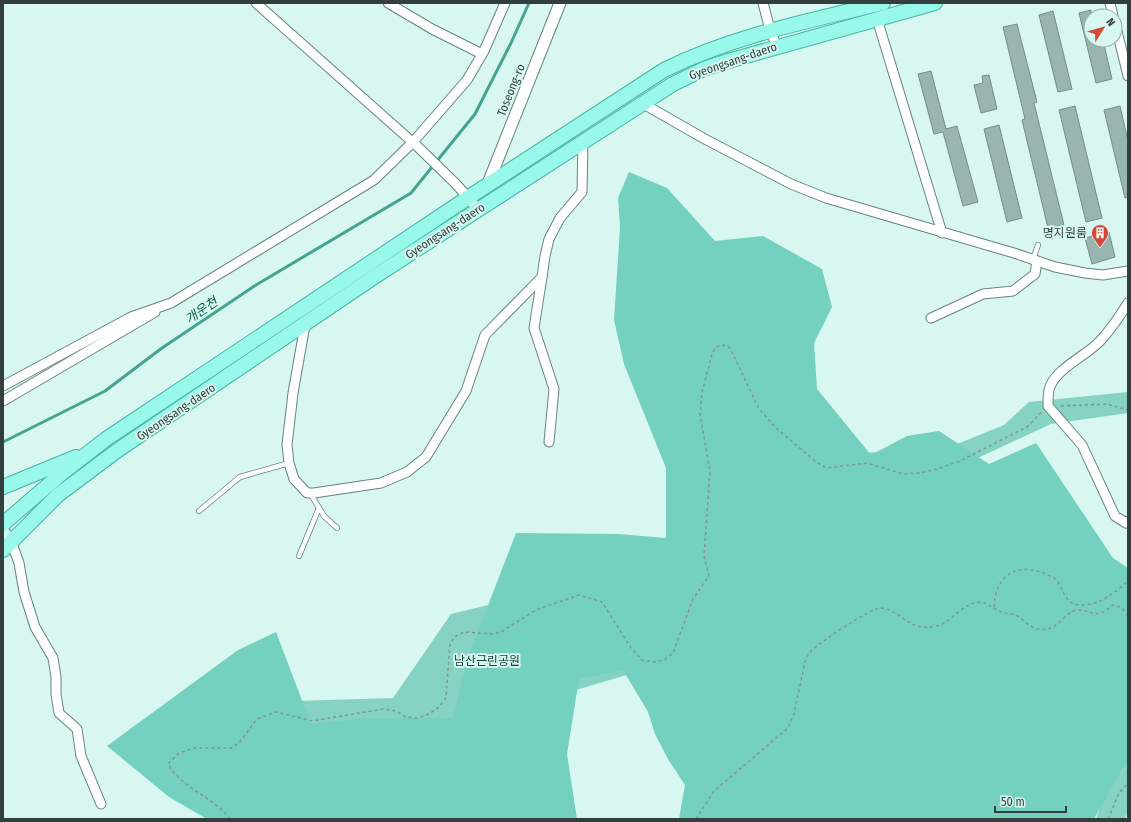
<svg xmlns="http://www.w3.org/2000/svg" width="1131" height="822" viewBox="0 0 1131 822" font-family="'Fira Sans Condensed','Noto Sans KR',sans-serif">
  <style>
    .green { fill: #86d3c4 }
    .forest { fill: #74d0bf }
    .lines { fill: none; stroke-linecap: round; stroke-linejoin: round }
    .stream { stroke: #45a393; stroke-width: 3 }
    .building { fill: #98b6af; stroke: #728f89 }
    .service-casing { stroke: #67847d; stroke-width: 6 }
    .minor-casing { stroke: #67847d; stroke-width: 11 }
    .tertiary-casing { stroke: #67847d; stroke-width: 13 }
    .secondary-casing { stroke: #67847d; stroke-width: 14 }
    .primary-casing { stroke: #48b5a3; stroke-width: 16 }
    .path { stroke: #809692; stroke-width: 1.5; stroke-dasharray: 3 3; stroke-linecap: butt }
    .service { stroke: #fff; stroke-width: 4.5 }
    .minor { stroke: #fff; stroke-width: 9 }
    .tertiary { stroke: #fff; stroke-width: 11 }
    .secondary { stroke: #ccfcf4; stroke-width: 12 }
    .primary { stroke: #98f8e9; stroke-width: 14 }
    .labels { text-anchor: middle; stroke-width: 4; stroke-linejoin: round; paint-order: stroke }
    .street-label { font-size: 12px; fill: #323f3c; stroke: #d7f7f0 }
    .poi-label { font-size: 12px; fill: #323f3c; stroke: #d7f7f0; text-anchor: end }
    .park-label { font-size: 12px; fill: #19443c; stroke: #d7f7f0 }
    .water-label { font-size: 13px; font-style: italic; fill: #115f53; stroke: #d7f7f0 }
  </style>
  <rect width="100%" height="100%" fill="#d7f7f0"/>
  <g class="green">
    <polygon points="1128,392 1128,413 1051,424 937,477 687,657 462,724 166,752 262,702 393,698 451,614 595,579 816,452 935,453 1004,425 1029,402"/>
    <polygon points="1128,764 1128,811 1125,819 1096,819 1108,786"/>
  </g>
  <polygon class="forest" points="629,172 667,188 715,241 763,236 822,269 832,307 814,343 817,389 871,455 907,436 939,431 989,464 1036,443 1113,558 1128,568 1128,765 1122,770 1094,819 679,819 685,785 668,759 655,734 648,712 623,670 579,679 567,754 577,819 207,819 169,797 107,746 238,650 276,632 311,724 365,718 453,718 467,660 516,533 618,534 666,538 666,468 624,364 614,320 620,227 618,198"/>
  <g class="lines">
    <polyline class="stream" points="3,442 105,391 162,348 256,285 411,193 475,114 511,43 529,3"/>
  </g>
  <g class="building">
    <polygon points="1091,10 1091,40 1103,40 1112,79 1096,83 1079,13"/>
    <polygon points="1053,11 1072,89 1058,92 1039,15"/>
    <polygon points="1017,24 1037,102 1034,103 1064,225 1048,228 1022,120 1025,119 1003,27"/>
    <polygon points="931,71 946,129 957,126 978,202 963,206 943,132 934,134 918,74"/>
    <polygon points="989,75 997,109 981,113 974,85 983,83 982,76"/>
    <polygon points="1075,106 1102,218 1086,222 1059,110"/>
    <polygon points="1120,106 1128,141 1128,197 1125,198 1104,110"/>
    <polygon points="999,125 1022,218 1007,222 984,129"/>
    <polygon points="1109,232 1115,257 1092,264 1085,238"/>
  </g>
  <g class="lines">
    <defs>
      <g id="service">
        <polyline points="1033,259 1038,245"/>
        <polyline points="310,493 324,516 337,528"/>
        <polyline points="199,511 240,477 289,463"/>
        <polyline points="299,556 319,508"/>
      </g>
      <g id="minor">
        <polyline points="256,3 418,147 456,184 478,209"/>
        <polyline points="388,3 432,29 482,54"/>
        <polyline points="763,3 770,30 777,47"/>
        <polyline points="1110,3 1113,16"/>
        <polyline points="877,19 942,233"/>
        <polyline points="1115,23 1128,76"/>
        <polyline points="642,103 703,138 791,184 826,198 1014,253 1055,267 1085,273 1103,275 1128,271"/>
        <polyline points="542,277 534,328 554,389 549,442"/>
        <path d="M 1128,303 C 1119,317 1111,330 1099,342 C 1086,356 1053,370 1049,390 C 1048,395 1048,401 1048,406 L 1082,445 L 1115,516 L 1126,523 L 1128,521"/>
        <polyline points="931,318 983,294 1013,291 1035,274 1037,261"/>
        <polyline points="305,325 293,393 287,445 289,463 294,479 307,493 314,493 381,483 407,472 426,457 466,391 485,335 542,277 545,256 549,239 560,218 582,192 583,141"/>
        <polyline points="3,386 131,317 171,303 374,180 413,142 467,80 484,51 505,3"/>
        <polyline points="3,401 155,312"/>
        <polyline points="11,541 19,563 24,592 35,627 53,658 56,677 56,694 59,713 77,729 81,756 101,804"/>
      </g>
      <polyline id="tertiary" points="487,186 560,3"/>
      <polyline id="secondary" points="3,532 11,541"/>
      <g id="primary">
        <polyline points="3,487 76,457"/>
        <path d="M 3,524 L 61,474 L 106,439 L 469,197 L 664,70 C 733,36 808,21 883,3"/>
        <polyline points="3,550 58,495 118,450 374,277 673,84 704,69 728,61 935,3"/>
      </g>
    </defs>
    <use href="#service" class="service-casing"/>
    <use href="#minor" class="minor-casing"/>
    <use href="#tertiary" class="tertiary-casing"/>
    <use href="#secondary" class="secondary-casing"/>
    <use href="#primary" class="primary-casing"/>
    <g class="path">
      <polyline points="1061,406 1106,404 1128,410"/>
      <path d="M 994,607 C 995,581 1010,564 1037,571 C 1043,573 1049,575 1054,578 C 1065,587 1062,604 1080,605 C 1098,606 1116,592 1128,581"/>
      <path d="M 230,819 C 214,797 181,788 168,764 L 178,754 L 193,748 L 231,748 L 239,743 L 257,719 L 276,712 L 313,721 L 383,709 L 396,711 L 406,717 L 417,718 L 429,714 L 439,707 L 446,698 L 450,643 L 456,636 L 464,632 L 494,634 L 501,632 L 536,610 L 579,595 L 602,602 L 631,648 L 642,660 L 653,662 L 664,660 L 673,653 L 693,599 L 709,576 L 704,556 L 710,471 L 700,414 L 702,392 L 712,354 L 716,347 L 722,345 L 728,346 L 731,350 L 759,409 L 776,428 L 815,461 L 826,468 L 867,463 L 903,474 L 920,473 L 937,469 L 960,461 L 1027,427 L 1042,412"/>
      <path d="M 696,819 L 714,791 L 788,728 L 794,714 L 805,662 C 807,657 809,653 813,649 C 821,642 871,608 880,608 C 902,609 907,633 936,626 C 952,623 962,602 981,602 C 989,603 993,609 999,611 C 1005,614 1011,613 1017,616 C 1024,620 1030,627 1037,629 C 1059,633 1064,611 1077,610 C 1096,610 1093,621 1113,605 L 1122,608 L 1128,616"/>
      <polyline points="1108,819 1119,793 1128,783"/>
    </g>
    <use href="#service" class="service"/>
    <use href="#minor" class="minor"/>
    <use href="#tertiary" class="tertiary"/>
    <use href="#secondary" class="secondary"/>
    <use href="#primary" class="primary"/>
  </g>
  <defs>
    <symbol id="building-pin" viewBox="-11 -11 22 30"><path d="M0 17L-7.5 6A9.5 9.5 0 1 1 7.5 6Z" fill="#d54837" stroke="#d7f7f0"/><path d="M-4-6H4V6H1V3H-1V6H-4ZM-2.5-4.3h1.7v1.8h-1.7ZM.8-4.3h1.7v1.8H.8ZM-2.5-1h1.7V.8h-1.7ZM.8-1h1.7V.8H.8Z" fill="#fff"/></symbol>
  </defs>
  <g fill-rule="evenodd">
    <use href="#building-pin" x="1090" y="223" width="20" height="27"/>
  </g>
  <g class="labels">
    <g class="street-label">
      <text transform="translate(733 61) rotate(-19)" y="4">Gyeongsang-daero</text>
      <text transform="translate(511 90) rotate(-68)" y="4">Toseong-ro</text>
      <text transform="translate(445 231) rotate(-33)" y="4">Gyeongsang-daero</text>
      <text transform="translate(176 412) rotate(-34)" y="4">Gyeongsang-daero</text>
    </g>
    <g class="poi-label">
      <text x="1087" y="237">명지원룸</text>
    </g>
    <g class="park-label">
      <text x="487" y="665">남산근린공원</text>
    </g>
    <g class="water-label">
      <text transform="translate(201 310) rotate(-34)" y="5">개운천</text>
    </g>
  </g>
  <rect width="1131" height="822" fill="none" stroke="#323f3c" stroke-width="8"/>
  <g transform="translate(1103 28) rotate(53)"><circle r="19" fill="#d7f7f0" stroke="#95ada8"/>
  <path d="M0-3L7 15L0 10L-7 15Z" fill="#d54837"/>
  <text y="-6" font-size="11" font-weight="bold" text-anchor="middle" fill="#323f3c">N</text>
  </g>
  <path d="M995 806v6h71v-6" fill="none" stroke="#323f3c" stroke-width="2"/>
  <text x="1001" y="806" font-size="12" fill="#323f3c" stroke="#d7f7f0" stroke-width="3" paint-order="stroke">50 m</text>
</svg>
